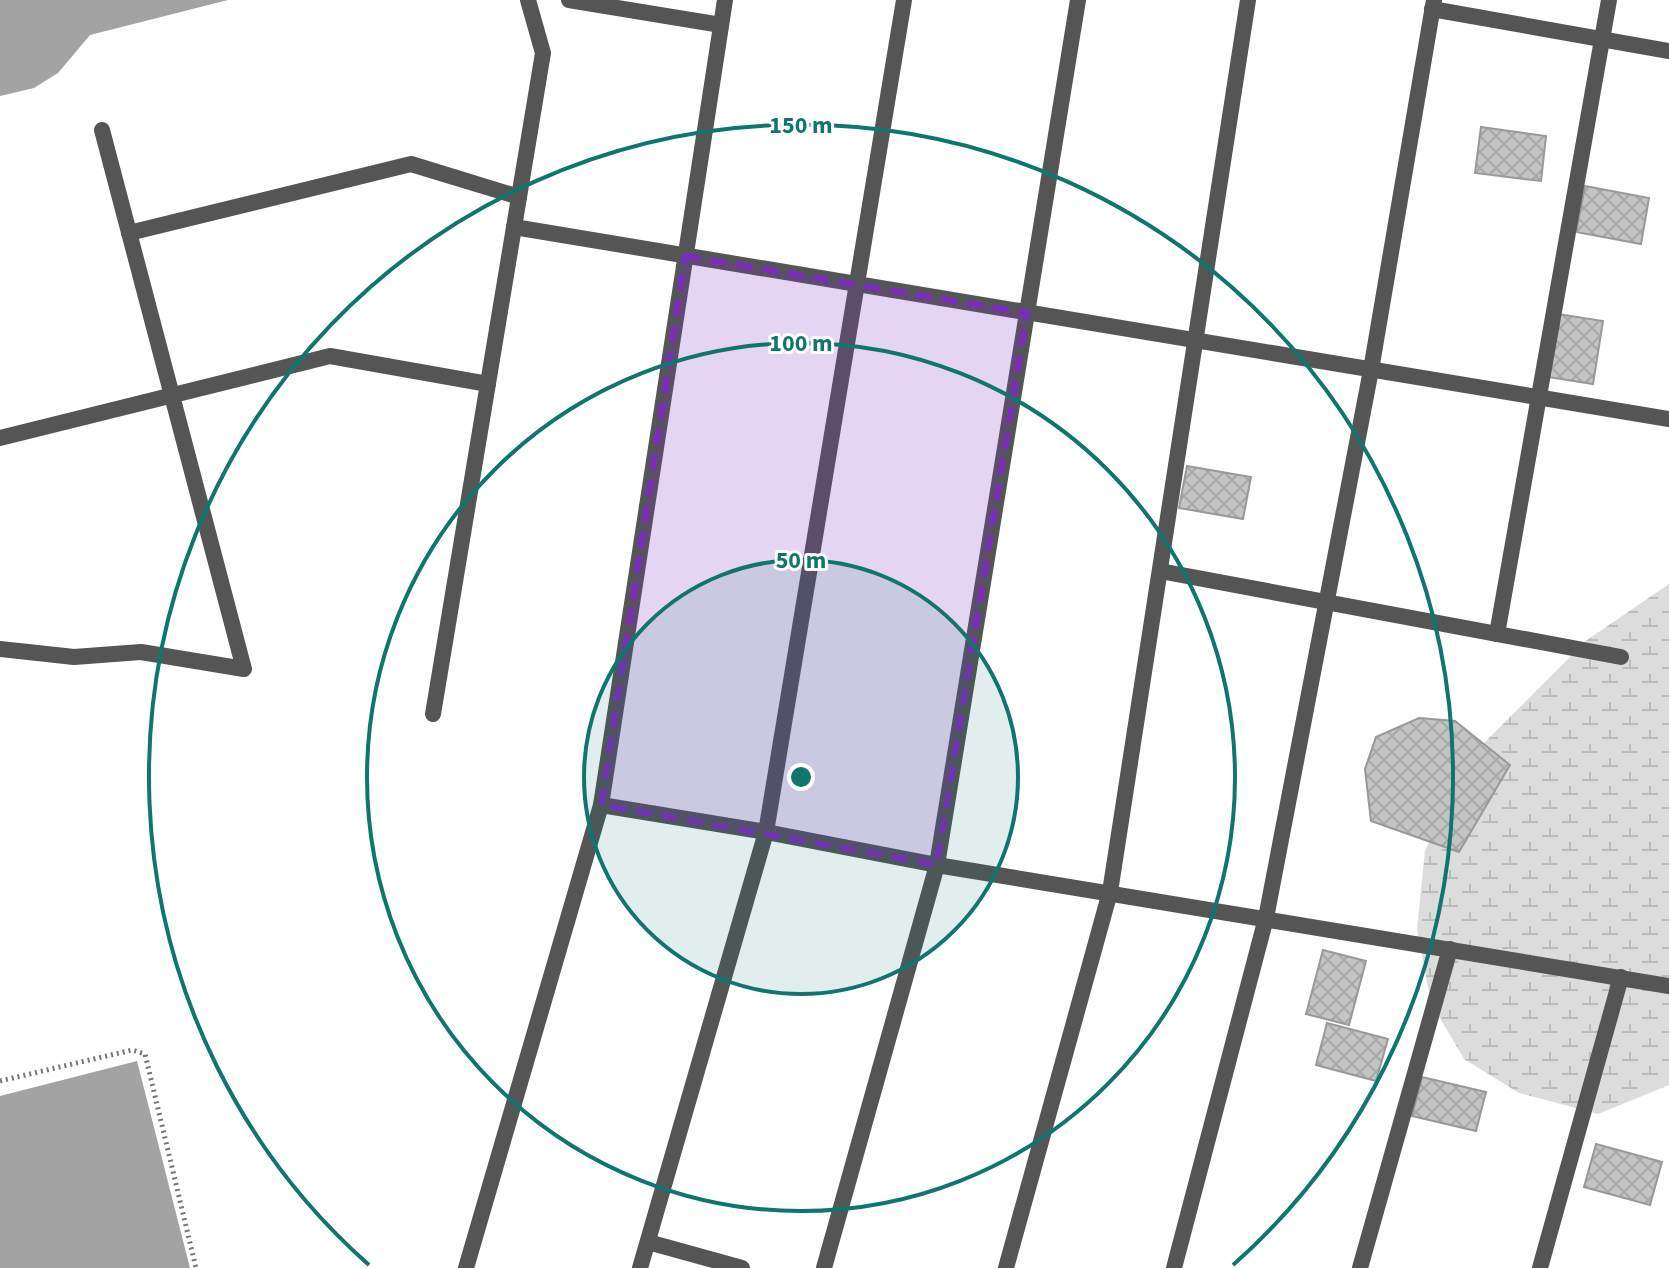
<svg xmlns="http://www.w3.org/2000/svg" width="1669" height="1268" viewBox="0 0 1669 1268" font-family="'Source Sans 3',sans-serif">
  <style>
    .wetland { fill: url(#wetland-marsh) }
    .water { fill: #a3a3a3 }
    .building { fill: url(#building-cross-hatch); stroke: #999; stroke-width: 2 }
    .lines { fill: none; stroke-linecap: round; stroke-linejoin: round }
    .path { stroke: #777; stroke-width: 5; stroke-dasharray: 2 4; stroke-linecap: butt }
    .minor { stroke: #555; stroke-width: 16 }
    .marked { fill: #7b2cbf; fill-opacity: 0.2; stroke: #7b2cbf; stroke-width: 6; stroke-dasharray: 16 10; stroke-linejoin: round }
    .ring { fill: none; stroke: #0f766e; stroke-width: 4 }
    .centre { fill: #0f766e; stroke: #fff; stroke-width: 4 }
    .ring-label { font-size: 24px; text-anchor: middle; font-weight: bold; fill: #0f766e; stroke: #fff; stroke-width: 6; stroke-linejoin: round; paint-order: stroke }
  </style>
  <defs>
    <pattern id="wetland-marsh" width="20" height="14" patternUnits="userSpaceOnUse" patternTransform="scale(2)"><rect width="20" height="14" fill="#dcdcdc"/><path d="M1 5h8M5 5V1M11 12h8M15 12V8" fill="none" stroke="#bbb"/></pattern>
    <pattern id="building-cross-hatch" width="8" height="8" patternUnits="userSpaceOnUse" patternTransform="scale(2)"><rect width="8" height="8" fill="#c4c4c4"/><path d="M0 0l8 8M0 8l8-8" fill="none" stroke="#a7a7a7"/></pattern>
  </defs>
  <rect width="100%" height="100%" fill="#fff"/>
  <polygon class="wetland" points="1669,584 1669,1085 1598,1114 1519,1093 1464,1059 1431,1003 1417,929 1425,851 1469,758 1587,640"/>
  <g class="water">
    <polygon points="0,0 228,0 90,35 58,73 34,88 0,96"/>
    <polygon points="137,1061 190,1268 0,1268 0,1096"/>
  </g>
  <g class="building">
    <polygon points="1481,127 1546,136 1541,181 1475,173"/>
    <polygon points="1585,186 1649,198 1641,244 1576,232"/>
    <polygon points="1558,314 1603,321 1593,384 1548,377"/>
    <polygon points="1187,466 1251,477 1243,519 1179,508"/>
    <polygon points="1419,718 1455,721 1510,765 1459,852 1371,821 1365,769 1376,737"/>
    <polygon points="1323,950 1366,961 1349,1025 1306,1014"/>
    <polygon points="1327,1023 1388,1039 1376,1081 1316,1065"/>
    <polygon points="1422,1077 1486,1092 1476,1131 1412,1116"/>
    <polygon points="1596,1144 1662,1162 1650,1205 1584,1187"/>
  </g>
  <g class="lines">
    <polyline class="path" points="0,1081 132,1050 145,1054 196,1268"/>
    <g class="minor">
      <polyline points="569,0 721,25"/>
      <polyline points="1432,9 1669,51"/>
      <polyline points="514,227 1669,419"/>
      <polyline points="129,233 411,164 519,197"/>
      <polyline points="0,438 330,356 488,384"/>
      <polyline points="1160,571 1621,657"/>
      <polyline points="1497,634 1609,0"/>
      <polyline points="0,649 74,657 141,652 244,669 102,130"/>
      <polyline points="433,714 543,53 528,0"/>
      <polyline points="601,805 766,832 937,865 1669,986"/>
      <polyline points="648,1242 742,1268"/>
      <polyline points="466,1268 601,805 725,0"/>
      <polyline points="640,1268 766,832 904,0"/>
      <polyline points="824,1268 937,865 1078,0"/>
      <polyline points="1006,1268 1110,892 1248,0"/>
      <polyline points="1174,1268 1266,918 1371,370 1434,0"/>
      <polyline points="1360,1268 1450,949"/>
      <polyline points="1540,1268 1621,977"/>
    </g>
  </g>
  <path class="marked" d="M 685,256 L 1027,313 L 937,865 L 601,805 Z"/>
  <circle cx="801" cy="777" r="217" fill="#0f766e" fill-opacity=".12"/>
  <g class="ring">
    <circle cx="801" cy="777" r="217"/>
    <circle cx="801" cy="777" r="434"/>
    <path d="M369 1265A652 652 0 1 1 1233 1265"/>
  </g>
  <circle cx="801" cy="777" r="12" class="centre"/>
  <g class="ring-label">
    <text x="801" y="133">150 m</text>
    <text x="801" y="351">100 m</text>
    <text x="801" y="568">50 m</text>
  </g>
</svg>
